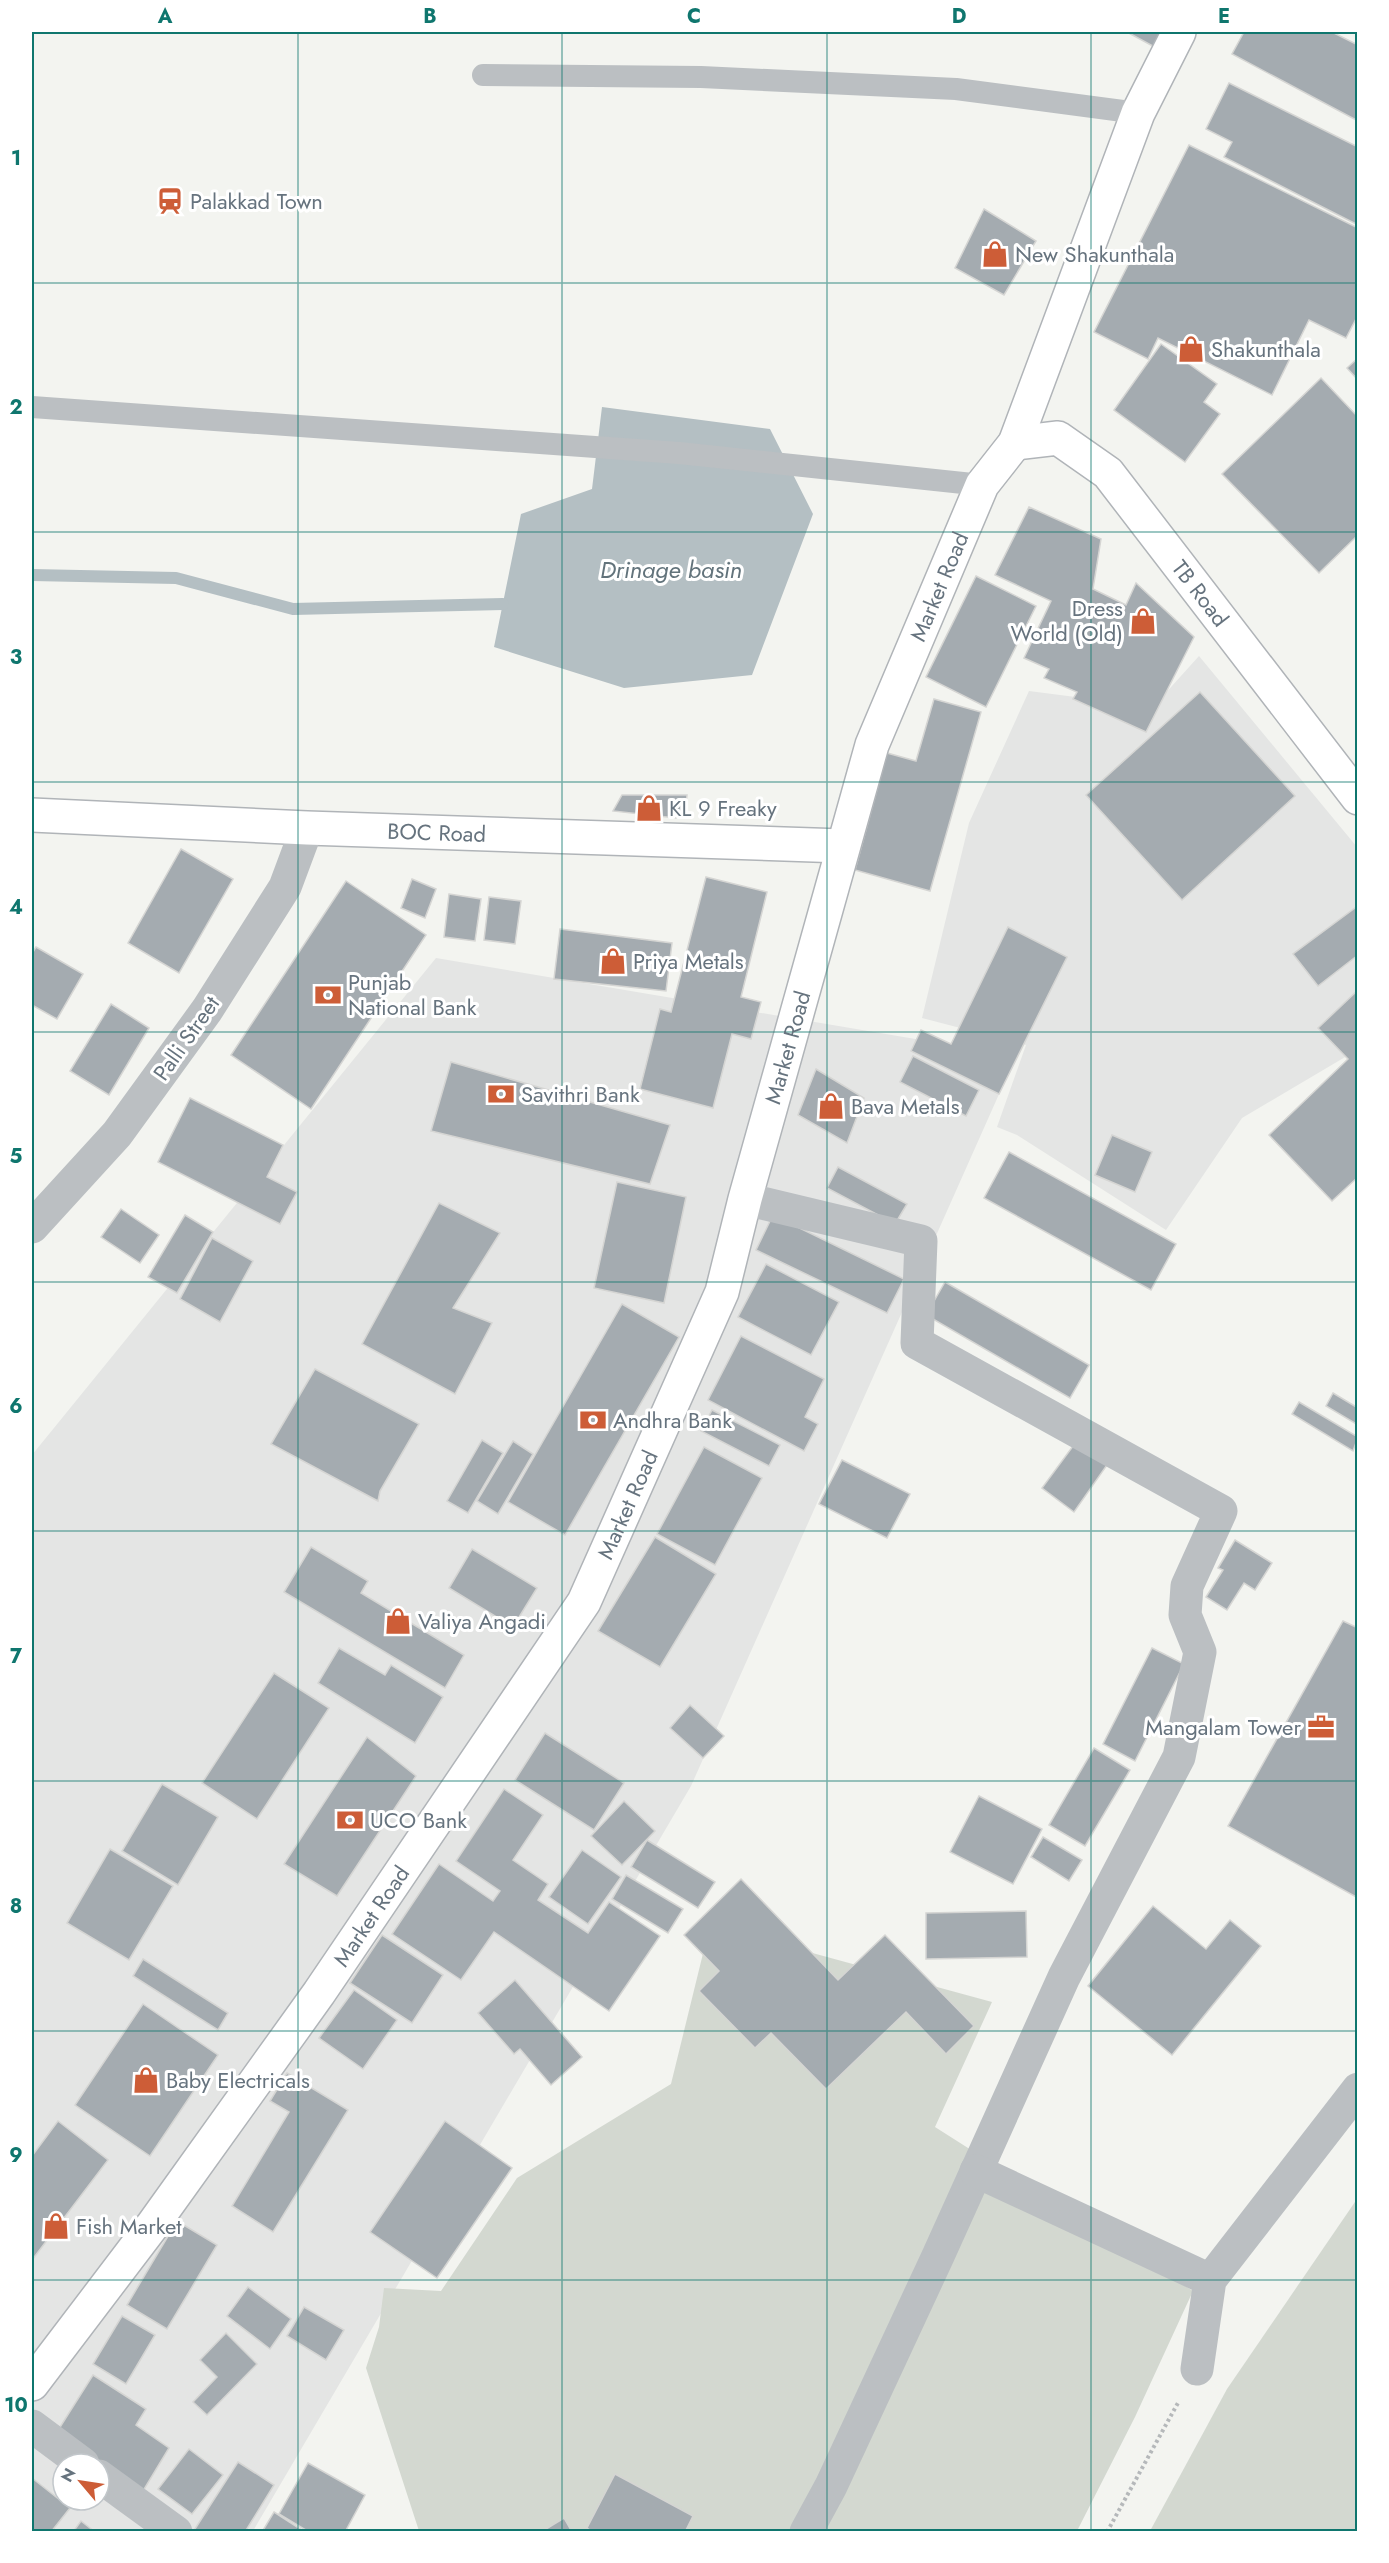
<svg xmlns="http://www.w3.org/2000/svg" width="1389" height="2563" viewBox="0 0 1389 2563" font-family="Jost,sans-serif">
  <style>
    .built { fill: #e4e5e4; fill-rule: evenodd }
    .green { fill: #d3d8d0 }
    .water { fill: #b4bfc3 }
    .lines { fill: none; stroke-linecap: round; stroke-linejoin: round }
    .stream { stroke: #b4bfc3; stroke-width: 12 }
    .building { fill: #a4abb0; stroke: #d5d5d3; stroke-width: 1.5 }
    .secondary-casing { stroke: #b0b4b8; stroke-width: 36 }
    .path { stroke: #b5b8ba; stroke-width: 4; stroke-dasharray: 3 3; stroke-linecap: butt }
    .lane { stroke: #bbbfc2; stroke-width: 22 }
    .street { stroke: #bbbfc2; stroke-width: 33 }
    .secondary { stroke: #fff; stroke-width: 33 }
    .grid { fill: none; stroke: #0f766e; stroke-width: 1.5; stroke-opacity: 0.55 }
    .labels { text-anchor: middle; stroke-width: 6; stroke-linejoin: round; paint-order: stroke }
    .poi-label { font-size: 22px; fill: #66737e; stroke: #fff; text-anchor: start }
    .street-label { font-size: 22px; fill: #66737e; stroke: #fff }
    .water-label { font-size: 24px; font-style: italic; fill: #62737b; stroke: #fff }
    .neatline { fill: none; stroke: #0f766e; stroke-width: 2 }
    .grid-label { font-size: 20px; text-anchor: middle; font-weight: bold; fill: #0f766e }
  </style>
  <rect width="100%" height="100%" fill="#f3f4f0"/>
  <g class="built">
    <polygon points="1199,656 1357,847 1357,1050 1242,1118 1166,1230 1017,1135 997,1127 1026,1045 922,1018 969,823 1029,691 1153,707"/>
    <path d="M 436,958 L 1016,1056 L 691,1786 L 253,2531 L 32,2532 L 32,1455 ZM 63,2464 L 99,2464 L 99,2500 L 63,2500 Z"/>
  </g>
  <g class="green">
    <polygon points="710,1925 992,2002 935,2127 1193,2291 1135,2417 1077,2531 419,2531 366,2368 379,2327 384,2288 441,2291 517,2178 671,2084"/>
    <polygon points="1357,2199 1357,2531 1150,2531 1227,2389"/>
  </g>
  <polygon class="water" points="602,407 770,429 813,514 752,675 624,688 494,647 521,514 592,489"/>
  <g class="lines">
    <polyline class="stream" points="32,575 176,578 293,609 503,604"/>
  </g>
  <g class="building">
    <polygon points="1127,32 1170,32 1160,50"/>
    <polygon points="1244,32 1332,32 1358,45 1358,121 1232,54"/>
    <polygon points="1229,83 1358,147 1358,225 1224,157 1232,142 1206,129"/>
    <polygon points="1189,145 1358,228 1358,315 1346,338 1309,320 1272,395 1158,338 1148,359 1094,332"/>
    <polygon points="984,209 1036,241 1004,295 955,268"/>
    <polygon points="1161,344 1217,384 1204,402 1220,414 1185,462 1114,410"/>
    <polygon points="1358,358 1358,380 1347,368"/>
    <polygon points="1321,378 1358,417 1358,535 1319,573 1222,474"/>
    <polygon points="1029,507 1101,539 1093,589 1126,605 1136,583 1194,637 1146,732 1073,699 1077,692 1044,678 1049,669 1024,658 1051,601 995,575"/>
    <polygon points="976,576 1036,606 986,707 926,677"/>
    <polygon points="1200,692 1295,796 1182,900 1086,795"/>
    <polygon points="934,699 981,712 930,891 855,870 887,753 916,761"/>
    <polygon points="622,795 687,795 686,804 676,818 613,811"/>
    <polygon points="181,849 233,879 179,973 128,943"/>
    <polygon points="706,877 767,892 741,997 761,1002 751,1039 732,1034 713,1108 640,1089 660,1009 671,1012"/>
    <polygon points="412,879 436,889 425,918 401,908"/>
    <polygon points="346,881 426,935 311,1109 231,1055"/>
    <polygon points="449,894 481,899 475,941 444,937"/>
    <polygon points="489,897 521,901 515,944 484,940"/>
    <polygon points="1355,908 1358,911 1358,955 1318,986 1293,954"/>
    <polygon points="1008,927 1067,957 999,1094 911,1051 921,1030 951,1044"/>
    <polygon points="560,929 672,943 666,991 554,979"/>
    <polygon points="36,947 83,974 57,1019 32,1005 32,954"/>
    <polygon points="1358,990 1358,1177 1332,1201 1269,1135 1348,1059 1318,1028"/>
    <polygon points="111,1004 149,1028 109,1095 70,1071"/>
    <polygon points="913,1056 979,1090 966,1116 900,1082"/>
    <polygon points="451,1062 670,1125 650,1184 431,1131"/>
    <polygon points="816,1069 864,1098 847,1143 798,1115"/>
    <polygon points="190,1098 283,1145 267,1177 297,1192 280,1224 158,1162"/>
    <polygon points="1112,1135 1152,1152 1135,1192 1095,1175"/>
    <polygon points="1009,1152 1176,1244 1151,1290 984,1198"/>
    <polygon points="838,1167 907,1204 895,1224 827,1188"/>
    <polygon points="617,1182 686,1197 664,1303 594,1288"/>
    <polygon points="439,1203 500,1233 453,1308 492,1323 455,1394 362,1344"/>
    <polygon points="121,1209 159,1235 140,1263 101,1237"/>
    <polygon points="185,1215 213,1232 177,1293 148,1277"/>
    <polygon points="773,1215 904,1279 887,1313 756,1250"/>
    <polygon points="212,1238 253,1261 220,1322 180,1299"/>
    <polygon points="766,1264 839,1302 811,1355 738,1317"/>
    <polygon points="945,1282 1089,1365 1070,1398 926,1315"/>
    <polygon points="622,1304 679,1337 565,1535 508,1502"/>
    <polygon points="741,1336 824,1379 805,1417 818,1424 804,1451 708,1400"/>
    <polygon points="315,1369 419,1424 380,1491 378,1501 271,1444"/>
    <polygon points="1333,1393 1358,1408 1358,1425 1326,1406"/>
    <polygon points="1299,1402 1358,1437 1353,1451 1292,1414"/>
    <polygon points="712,1410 780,1445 769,1466 701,1431"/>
    <polygon points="482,1440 503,1453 468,1513 447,1501"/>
    <polygon points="513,1441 533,1454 498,1514 477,1501"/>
    <polygon points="1076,1442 1107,1465 1074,1512 1042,1488"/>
    <polygon points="704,1447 762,1478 715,1565 657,1534"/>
    <polygon points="842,1460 910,1494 887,1538 819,1504"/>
    <polygon points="655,1537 716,1574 660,1667 598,1631"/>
    <polygon points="1235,1540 1272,1563 1255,1590 1244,1583 1227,1610 1206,1597 1223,1570 1218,1568"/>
    <polygon points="311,1547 368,1581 361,1593 464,1655 445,1688 284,1592"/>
    <polygon points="472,1549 537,1588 513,1627 449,1588"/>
    <polygon points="1343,1621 1358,1628 1358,1898 1228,1826"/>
    <polygon points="339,1648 385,1675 391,1665 443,1697 415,1743 318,1683"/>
    <polygon points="1152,1648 1184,1664 1135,1761 1103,1744"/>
    <polygon points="274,1673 329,1708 257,1819 202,1783"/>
    <polygon points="690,1705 724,1736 703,1758 670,1728"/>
    <polygon points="545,1733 624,1783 594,1830 515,1780"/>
    <polygon points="367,1737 416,1776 337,1896 284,1864"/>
    <polygon points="1094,1748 1130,1770 1085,1846 1049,1825"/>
    <polygon points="162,1784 218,1817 178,1885 122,1851"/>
    <polygon points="504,1789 543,1815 513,1860 548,1884 538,1900 588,1933 609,1902 660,1936 609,2011 494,1932 461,1980 392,1934 439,1864 493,1901 500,1891 456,1861"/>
    <polygon points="979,1796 1042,1829 1013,1884 950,1852"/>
    <polygon points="624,1801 655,1831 622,1865 591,1836"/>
    <polygon points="1043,1837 1082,1860 1069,1881 1031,1857"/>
    <polygon points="647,1840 715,1882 698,1908 631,1867"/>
    <polygon points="110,1849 173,1886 129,1960 67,1923"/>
    <polygon points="582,1850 621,1877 588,1924 549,1897"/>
    <polygon points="626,1875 683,1909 668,1933 612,1899"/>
    <polygon points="741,1879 838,1980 885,1935 974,2026 946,2054 906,2012 826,2089 771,2033 755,2048 699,1991 719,1971 684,1935"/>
    <polygon points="1153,1906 1206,1949 1230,1920 1261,1946 1172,2055 1088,1986"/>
    <polygon points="1026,1911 1027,1957 926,1959 926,1913"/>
    <polygon points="382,1935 443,1975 412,2023 350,1983"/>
    <polygon points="143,1959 228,2013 218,2030 133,1976"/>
    <polygon points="515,1980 582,2057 551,2085 520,2049 514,2054 478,2013"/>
    <polygon points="354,1990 397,2020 363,2069 319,2038"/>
    <polygon points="143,2004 218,2055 150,2156 75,2105"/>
    <polygon points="287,2073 348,2110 273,2232 232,2206 289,2112 270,2101"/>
    <polygon points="58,2121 108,2160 32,2260 32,2156"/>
    <polygon points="445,2121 512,2168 437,2278 370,2232"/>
    <polygon points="177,2221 217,2245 167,2329 127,2305"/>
    <polygon points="248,2287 291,2319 270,2349 227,2316"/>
    <polygon points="304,2307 344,2330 326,2360 287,2336"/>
    <polygon points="122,2316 155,2335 126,2384 93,2364"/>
    <polygon points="226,2333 257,2364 207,2415 193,2402 217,2377 200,2360"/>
    <polygon points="93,2375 146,2409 136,2425 169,2448 143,2491 55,2435"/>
    <polygon points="189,2449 223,2475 192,2514 158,2489"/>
    <polygon points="238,2462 274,2485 245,2532 193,2532"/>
    <polygon points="308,2463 365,2495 345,2532 309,2532 279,2514"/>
    <polygon points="615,2474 693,2516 685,2532 593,2532 587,2528"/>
    <polygon points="32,2478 70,2508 51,2532 32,2532"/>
    <polygon points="274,2512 305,2532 262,2532"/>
    <polygon points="564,2518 572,2532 541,2532"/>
    <polygon points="81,2521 95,2532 73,2532"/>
  </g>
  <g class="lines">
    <defs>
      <g id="secondary">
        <path id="s1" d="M 1015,443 L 1058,438 L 1108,473 L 1358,798"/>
        <path id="s2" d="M 32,815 L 307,828 L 843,846"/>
        <path id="s3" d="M 32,2384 L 152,2226 L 319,1993 L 584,1602 L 722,1292 L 745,1199 L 872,745 L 982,485 L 1015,443 L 1138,113 L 1179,32"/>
      </g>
    </defs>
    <use href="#secondary" class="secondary-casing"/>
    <polyline class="path" points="1107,2532 1179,2401"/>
    <g class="lane">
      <polyline points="483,75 701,77 956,89 1138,113"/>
      <polyline points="32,407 679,453 982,485"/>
    </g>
    <g class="street">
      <polyline points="745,1199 921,1241 917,1343 1221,1511 1187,1586 1185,1615 1200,1652 1179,1757 1064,1977 938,2256 831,2486 806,2532"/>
      <polyline points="32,1227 117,1134 207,1010 285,887 307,828"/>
      <polyline points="976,2171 1210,2280"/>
      <polyline points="1197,2369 1210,2280 1358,2089"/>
      <polyline points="32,2426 83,2464"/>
      <polyline points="99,2476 176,2532"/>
    </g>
    <use href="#secondary" class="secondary"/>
  </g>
  <path class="grid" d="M 298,32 L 298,2532M 562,32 L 562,2532M 827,32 L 827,2532M 1091,32 L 1091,2532M 32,283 L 1358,283M 32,532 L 1358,532M 32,782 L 1358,782M 32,1032 L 1358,1032M 32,1282 L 1358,1282M 32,1531 L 1358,1531M 32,1781 L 1358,1781M 32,2031 L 1358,2031M 32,2280 L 1358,2280"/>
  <defs>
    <symbol id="station-bare" viewBox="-9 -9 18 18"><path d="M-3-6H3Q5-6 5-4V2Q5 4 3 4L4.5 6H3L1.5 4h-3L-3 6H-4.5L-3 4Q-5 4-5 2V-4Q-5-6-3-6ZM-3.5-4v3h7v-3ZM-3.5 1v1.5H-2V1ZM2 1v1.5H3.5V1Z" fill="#cd5d37" stroke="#fff" stroke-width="2.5" paint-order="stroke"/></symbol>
    <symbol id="shop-bare" viewBox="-9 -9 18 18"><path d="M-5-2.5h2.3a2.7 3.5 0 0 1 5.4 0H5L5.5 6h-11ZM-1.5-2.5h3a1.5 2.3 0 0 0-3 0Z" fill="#cd5d37" stroke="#fff" stroke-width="2.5" paint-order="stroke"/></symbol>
    <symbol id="bank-bare" viewBox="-9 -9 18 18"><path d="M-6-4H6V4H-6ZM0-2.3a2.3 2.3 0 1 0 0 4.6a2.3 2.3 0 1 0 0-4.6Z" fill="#cd5d37" stroke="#fff" stroke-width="2.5" paint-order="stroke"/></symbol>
    <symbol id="office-bare" viewBox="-9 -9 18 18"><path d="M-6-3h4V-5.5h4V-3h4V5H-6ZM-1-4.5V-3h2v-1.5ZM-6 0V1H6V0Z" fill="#cd5d37" stroke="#fff" stroke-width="2.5" paint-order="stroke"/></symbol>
  </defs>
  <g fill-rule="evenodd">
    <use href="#station-bare" x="151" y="182" width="38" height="38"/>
    <use href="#shop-bare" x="976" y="235" width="38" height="38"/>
    <use href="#shop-bare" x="1172" y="330" width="38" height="38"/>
    <use href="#shop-bare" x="1124" y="602" width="38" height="38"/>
    <use href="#shop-bare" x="630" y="789" width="38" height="38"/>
    <use href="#shop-bare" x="594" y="942" width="38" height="38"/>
    <use href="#bank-bare" x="309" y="976" width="38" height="38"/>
    <use href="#bank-bare" x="482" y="1075" width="38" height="38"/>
    <use href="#shop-bare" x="812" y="1087" width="38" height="38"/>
    <use href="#bank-bare" x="574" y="1401" width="38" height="38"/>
    <use href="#shop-bare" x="379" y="1602" width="38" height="38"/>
    <use href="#office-bare" x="1302" y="1708" width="38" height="38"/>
    <use href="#bank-bare" x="331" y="1801" width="38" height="38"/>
    <use href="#shop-bare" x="127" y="2061" width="38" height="38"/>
    <use href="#shop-bare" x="37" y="2207" width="38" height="38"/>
  </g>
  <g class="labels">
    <g class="poi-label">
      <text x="190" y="209">Palakkad Town</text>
      <text x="1015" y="262">New Shakunthala</text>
      <text x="1211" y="357">Shakunthala</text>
      <text x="1123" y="616" text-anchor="end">Dress<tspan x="1123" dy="25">World (Old)</tspan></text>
      <text x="669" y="816">KL 9 Freaky</text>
      <text x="633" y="969">Priya Metals</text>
      <text x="348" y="990">Punjab<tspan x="348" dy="25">National Bank</tspan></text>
      <text x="521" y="1102">Savithri Bank</text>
      <text x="851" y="1114">Bava Metals</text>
      <text x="613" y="1428">Andhra Bank</text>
      <text x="418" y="1629">Valiya Angadi</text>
      <text x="1301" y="1735" text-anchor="end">Mangalam Tower</text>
      <text x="370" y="1828">UCO Bank</text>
      <text x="166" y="2088">Baby Electricals</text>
      <text x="76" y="2234">Fish Market</text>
    </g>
    <g class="street-label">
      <text dy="8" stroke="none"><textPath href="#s3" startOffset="2036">Market Road</textPath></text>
      <text dy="8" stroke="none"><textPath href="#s1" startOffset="256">TB Road</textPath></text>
      <text dy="8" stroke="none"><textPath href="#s2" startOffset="405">BOC Road</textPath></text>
      <text transform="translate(186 1038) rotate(-55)" y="8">Palli Street</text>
      <text dy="8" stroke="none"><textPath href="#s3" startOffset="1550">Market Road</textPath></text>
      <text dy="8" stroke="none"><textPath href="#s3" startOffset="1064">Market Road</textPath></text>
      <text dy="8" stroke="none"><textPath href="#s3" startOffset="578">Market Road</textPath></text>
    </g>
    <g class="water-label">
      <text x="671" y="578">Drinage basin</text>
    </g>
  </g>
  <rect width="1389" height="2563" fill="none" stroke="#ffffff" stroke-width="66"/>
  <g transform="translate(81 2482) rotate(299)"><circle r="28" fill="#ffffff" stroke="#c2c7cb" stroke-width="1.5"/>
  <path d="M0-4.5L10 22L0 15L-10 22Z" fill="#cd5d37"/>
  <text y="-9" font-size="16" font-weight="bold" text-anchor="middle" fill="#66737e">N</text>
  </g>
  <rect x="33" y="33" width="1323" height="2497" class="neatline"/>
  <g class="grid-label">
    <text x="165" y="23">A</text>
    <text x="430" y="23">B</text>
    <text x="694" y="23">C</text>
    <text x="959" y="23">D</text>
    <text x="1224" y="23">E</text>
    <text x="16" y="165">1</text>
    <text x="16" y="414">2</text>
    <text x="16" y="664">3</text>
    <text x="16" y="914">4</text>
    <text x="16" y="1163">5</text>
    <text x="16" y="1413">6</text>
    <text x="16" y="1663">7</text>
    <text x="16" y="1913">8</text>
    <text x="16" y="2162">9</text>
    <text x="16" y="2412">10</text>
  </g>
</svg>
